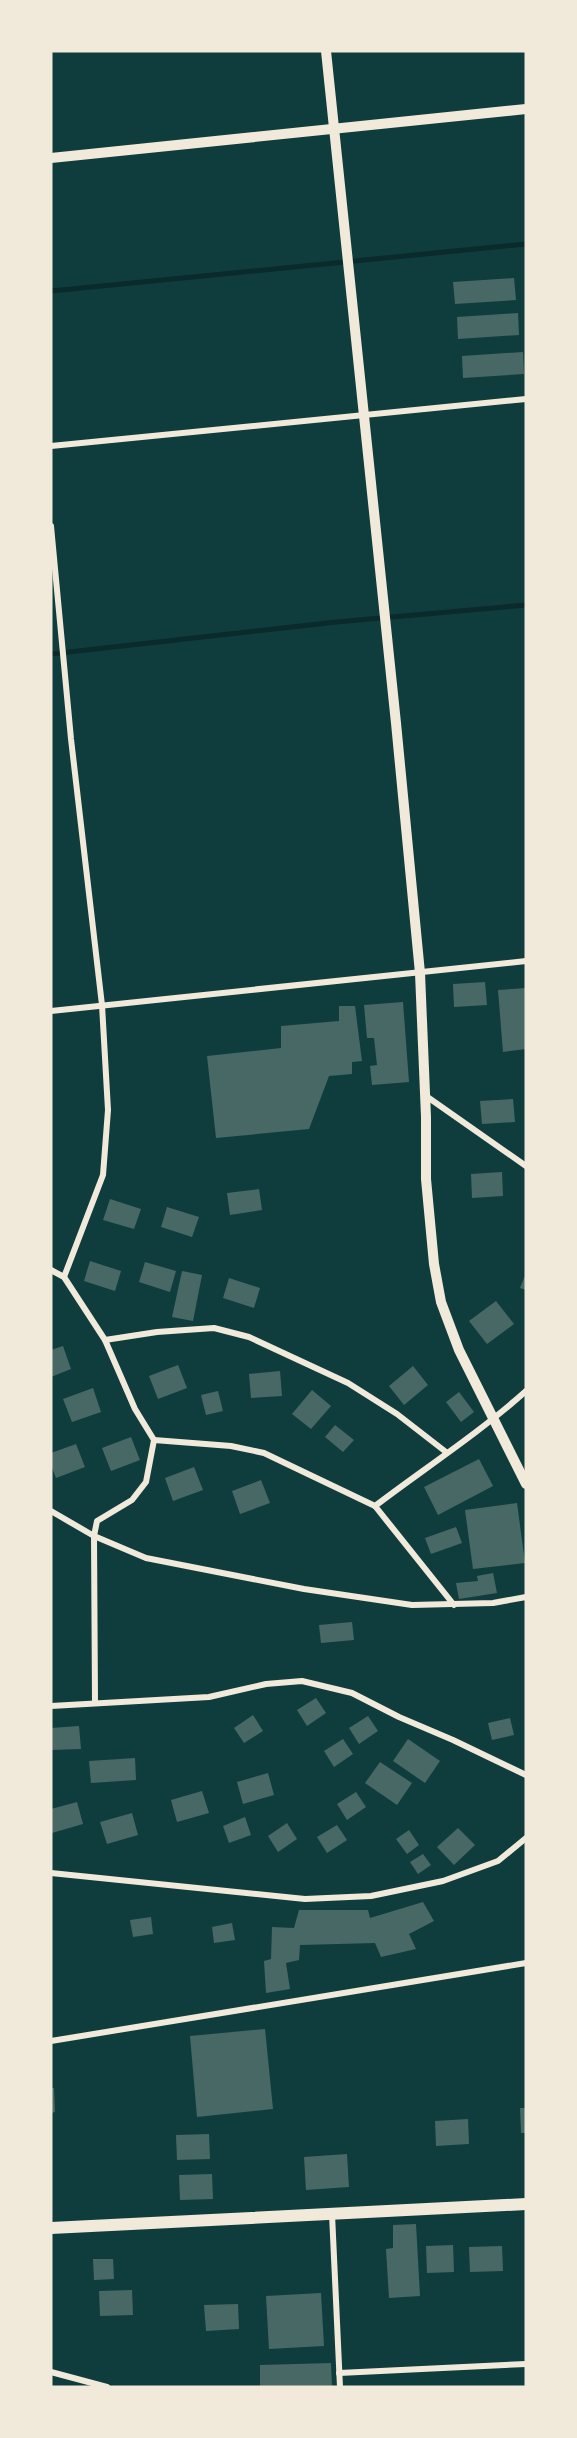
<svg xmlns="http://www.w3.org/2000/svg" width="577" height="2438" viewBox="0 0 577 2438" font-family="'DM Sans',sans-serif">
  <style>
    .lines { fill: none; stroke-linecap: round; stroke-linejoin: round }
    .stream { stroke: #0a2a2b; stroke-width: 5 }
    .building { fill: #486865 }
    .minor { stroke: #f1e9da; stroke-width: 6 }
    .tertiary { stroke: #f1e9da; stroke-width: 10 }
    .secondary { stroke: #f1e9da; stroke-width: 12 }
  </style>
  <rect width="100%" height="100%" fill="#0f3d3e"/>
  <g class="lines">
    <g class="stream">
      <polyline points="51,291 526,244"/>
      <polyline points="51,654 336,622 526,605"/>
    </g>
  </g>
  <g class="building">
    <polygon points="514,278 516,300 455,304 453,282"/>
    <polygon points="518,313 519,335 458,339 457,317"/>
    <polygon points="523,352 524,374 463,378 462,356"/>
    <polygon points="485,982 487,1005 454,1007 453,984"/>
    <polygon points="526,988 526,1049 503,1052 498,990"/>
    <polygon points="403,1002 409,1082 372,1085 370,1066 377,1065 374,1038 367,1038 364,1005"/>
    <polygon points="339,1006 355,1006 362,1061 352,1062 352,1074 329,1076 309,1129 216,1138 207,1056 281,1048 281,1026 339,1021"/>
    <polygon points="513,1099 515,1122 482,1124 480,1101"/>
    <polygon points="502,1172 503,1196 472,1198 471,1174"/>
    <polygon points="259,1189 262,1210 230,1215 227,1193"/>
    <polygon points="110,1199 141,1209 134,1229 103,1220"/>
    <polygon points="167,1207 199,1217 192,1237 161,1227"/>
    <polygon points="90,1261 121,1271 115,1291 84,1281"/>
    <polygon points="145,1262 176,1271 170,1292 139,1282"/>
    <polygon points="182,1271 202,1275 193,1321 172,1317"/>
    <polygon points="526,1273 526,1290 520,1288"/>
    <polygon points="229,1278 260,1288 254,1308 223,1298"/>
    <polygon points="496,1301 514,1324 487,1344 469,1321"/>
    <polygon points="63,1346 71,1369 51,1377 51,1350"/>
    <polygon points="178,1365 187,1388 158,1399 149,1376"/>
    <polygon points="413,1366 428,1385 404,1405 389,1386"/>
    <polygon points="280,1371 282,1396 251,1398 249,1374"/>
    <polygon points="93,1388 101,1412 72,1422 63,1399"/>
    <polygon points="312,1390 331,1406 311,1429 292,1414"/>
    <polygon points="218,1391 223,1411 206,1415 201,1395"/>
    <polygon points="459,1392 474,1412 461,1422 446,1402"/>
    <polygon points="335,1425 354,1440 343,1452 325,1437"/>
    <polygon points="131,1437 140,1460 111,1471 102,1448"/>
    <polygon points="76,1444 85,1467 56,1478 51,1465 51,1453"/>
    <polygon points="479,1459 493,1486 438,1515 424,1487"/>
    <polygon points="194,1467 203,1490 173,1501 165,1478"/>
    <polygon points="261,1480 270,1503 240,1514 232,1491"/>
    <polygon points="517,1503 525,1563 473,1569 465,1510"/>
    <polygon points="456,1527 462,1543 431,1554 425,1538"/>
    <polygon points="493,1573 497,1593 459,1599 456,1583 478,1581 477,1576"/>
    <polygon points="352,1622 354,1640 321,1643 319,1625"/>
    <polygon points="316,1698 326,1713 307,1726 297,1710"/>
    <polygon points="253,1715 263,1731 244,1743 234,1728"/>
    <polygon points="368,1716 378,1731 359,1744 349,1728"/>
    <polygon points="510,1718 514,1735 492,1740 488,1723"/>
    <polygon points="79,1726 81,1749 51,1750 51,1728"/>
    <polygon points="343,1739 353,1754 334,1767 324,1751"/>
    <polygon points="408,1739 440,1761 425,1783 393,1761"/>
    <polygon points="135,1758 136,1780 91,1783 89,1761"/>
    <polygon points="380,1762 412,1783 397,1805 365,1783"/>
    <polygon points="268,1773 274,1795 243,1804 237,1782"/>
    <polygon points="202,1791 209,1813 177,1822 171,1800"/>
    <polygon points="356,1792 366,1807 347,1820 337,1804"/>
    <polygon points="77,1802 83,1824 52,1833 51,1809"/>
    <polygon points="132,1813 138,1835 107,1844 100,1822"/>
    <polygon points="245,1817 251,1835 229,1843 223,1826"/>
    <polygon points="287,1823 297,1839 278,1852 268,1836"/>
    <polygon points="337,1825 347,1840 327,1853 317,1837"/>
    <polygon points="458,1828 475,1845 454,1865 437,1847"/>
    <polygon points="409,1830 419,1845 407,1854 396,1839"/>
    <polygon points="423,1854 431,1865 418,1874 410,1862"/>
    <polygon points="423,1902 434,1921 409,1934 416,1949 381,1957 375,1943 300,1945 299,1960 286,1963 290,1989 266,1993 264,1961 271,1959 272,1927 294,1928 299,1910 368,1910 370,1918"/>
    <polygon points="151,1917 153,1934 133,1937 130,1920"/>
    <polygon points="232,1923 235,1940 214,1943 212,1927"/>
    <polygon points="265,2029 273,2109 197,2117 190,2036"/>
    <polygon points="51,2088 54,2088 55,2112 51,2113"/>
    <polygon points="520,2108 526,2108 526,2133 521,2133"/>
    <polygon points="468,2119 469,2144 436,2146 435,2121"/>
    <polygon points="209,2134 210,2159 177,2160 176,2135"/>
    <polygon points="347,2154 349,2187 306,2190 304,2157"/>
    <polygon points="212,2174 213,2199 180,2200 179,2175"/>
    <polygon points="416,2224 420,2296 389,2298 386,2249 393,2248 393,2225"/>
    <polygon points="453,2245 454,2272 427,2273 426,2246"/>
    <polygon points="502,2246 503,2271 470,2272 469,2247"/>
    <polygon points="93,2259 113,2259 114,2279 94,2280"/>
    <polygon points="132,2290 133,2315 100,2316 99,2291"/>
    <polygon points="321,2293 324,2346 269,2349 266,2296"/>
    <polygon points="238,2304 239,2329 206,2331 204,2305"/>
    <polygon points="331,2363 332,2387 260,2387 260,2365"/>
  </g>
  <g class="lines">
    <g class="minor">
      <polyline points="51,446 526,399"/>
      <polyline points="51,526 71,739 102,1005 108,1110 103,1175 64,1277"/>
      <polyline points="51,1011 526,961"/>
      <polyline points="426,1096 526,1166"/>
      <polyline points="51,1270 64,1277 105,1340 135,1409 154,1440 146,1482 132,1500 97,1521 94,1536 95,1703"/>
      <polyline points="105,1340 157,1332 214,1328 249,1337 348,1383 397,1414 446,1452"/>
      <polyline points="154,1440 231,1446 264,1453 375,1506 454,1605"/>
      <path d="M 375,1506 C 425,1468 479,1433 526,1391"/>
      <polyline points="51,1511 94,1536 146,1558 304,1589 412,1605 493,1603 526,1597"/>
      <polyline points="51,1706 209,1697 266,1684 302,1681 352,1693 399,1717 453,1740 526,1775"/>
      <polyline points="51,1873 305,1899 371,1896 443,1881 498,1861 526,1838"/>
      <polyline points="51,2041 526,1963"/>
      <polyline points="332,2214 340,2387"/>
      <polyline points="51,2372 107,2387"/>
      <polyline points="339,2373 526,2364"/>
    </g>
    <g class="tertiary">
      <polyline points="326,51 396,723 420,973 426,1117 426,1179 434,1264 441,1302 459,1350 526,1484"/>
      <polyline points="51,158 526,109"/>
    </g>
    <polyline class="secondary" points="51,2228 526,2204"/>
  </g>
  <rect width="577" height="2438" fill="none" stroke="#f1e9da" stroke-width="105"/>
</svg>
